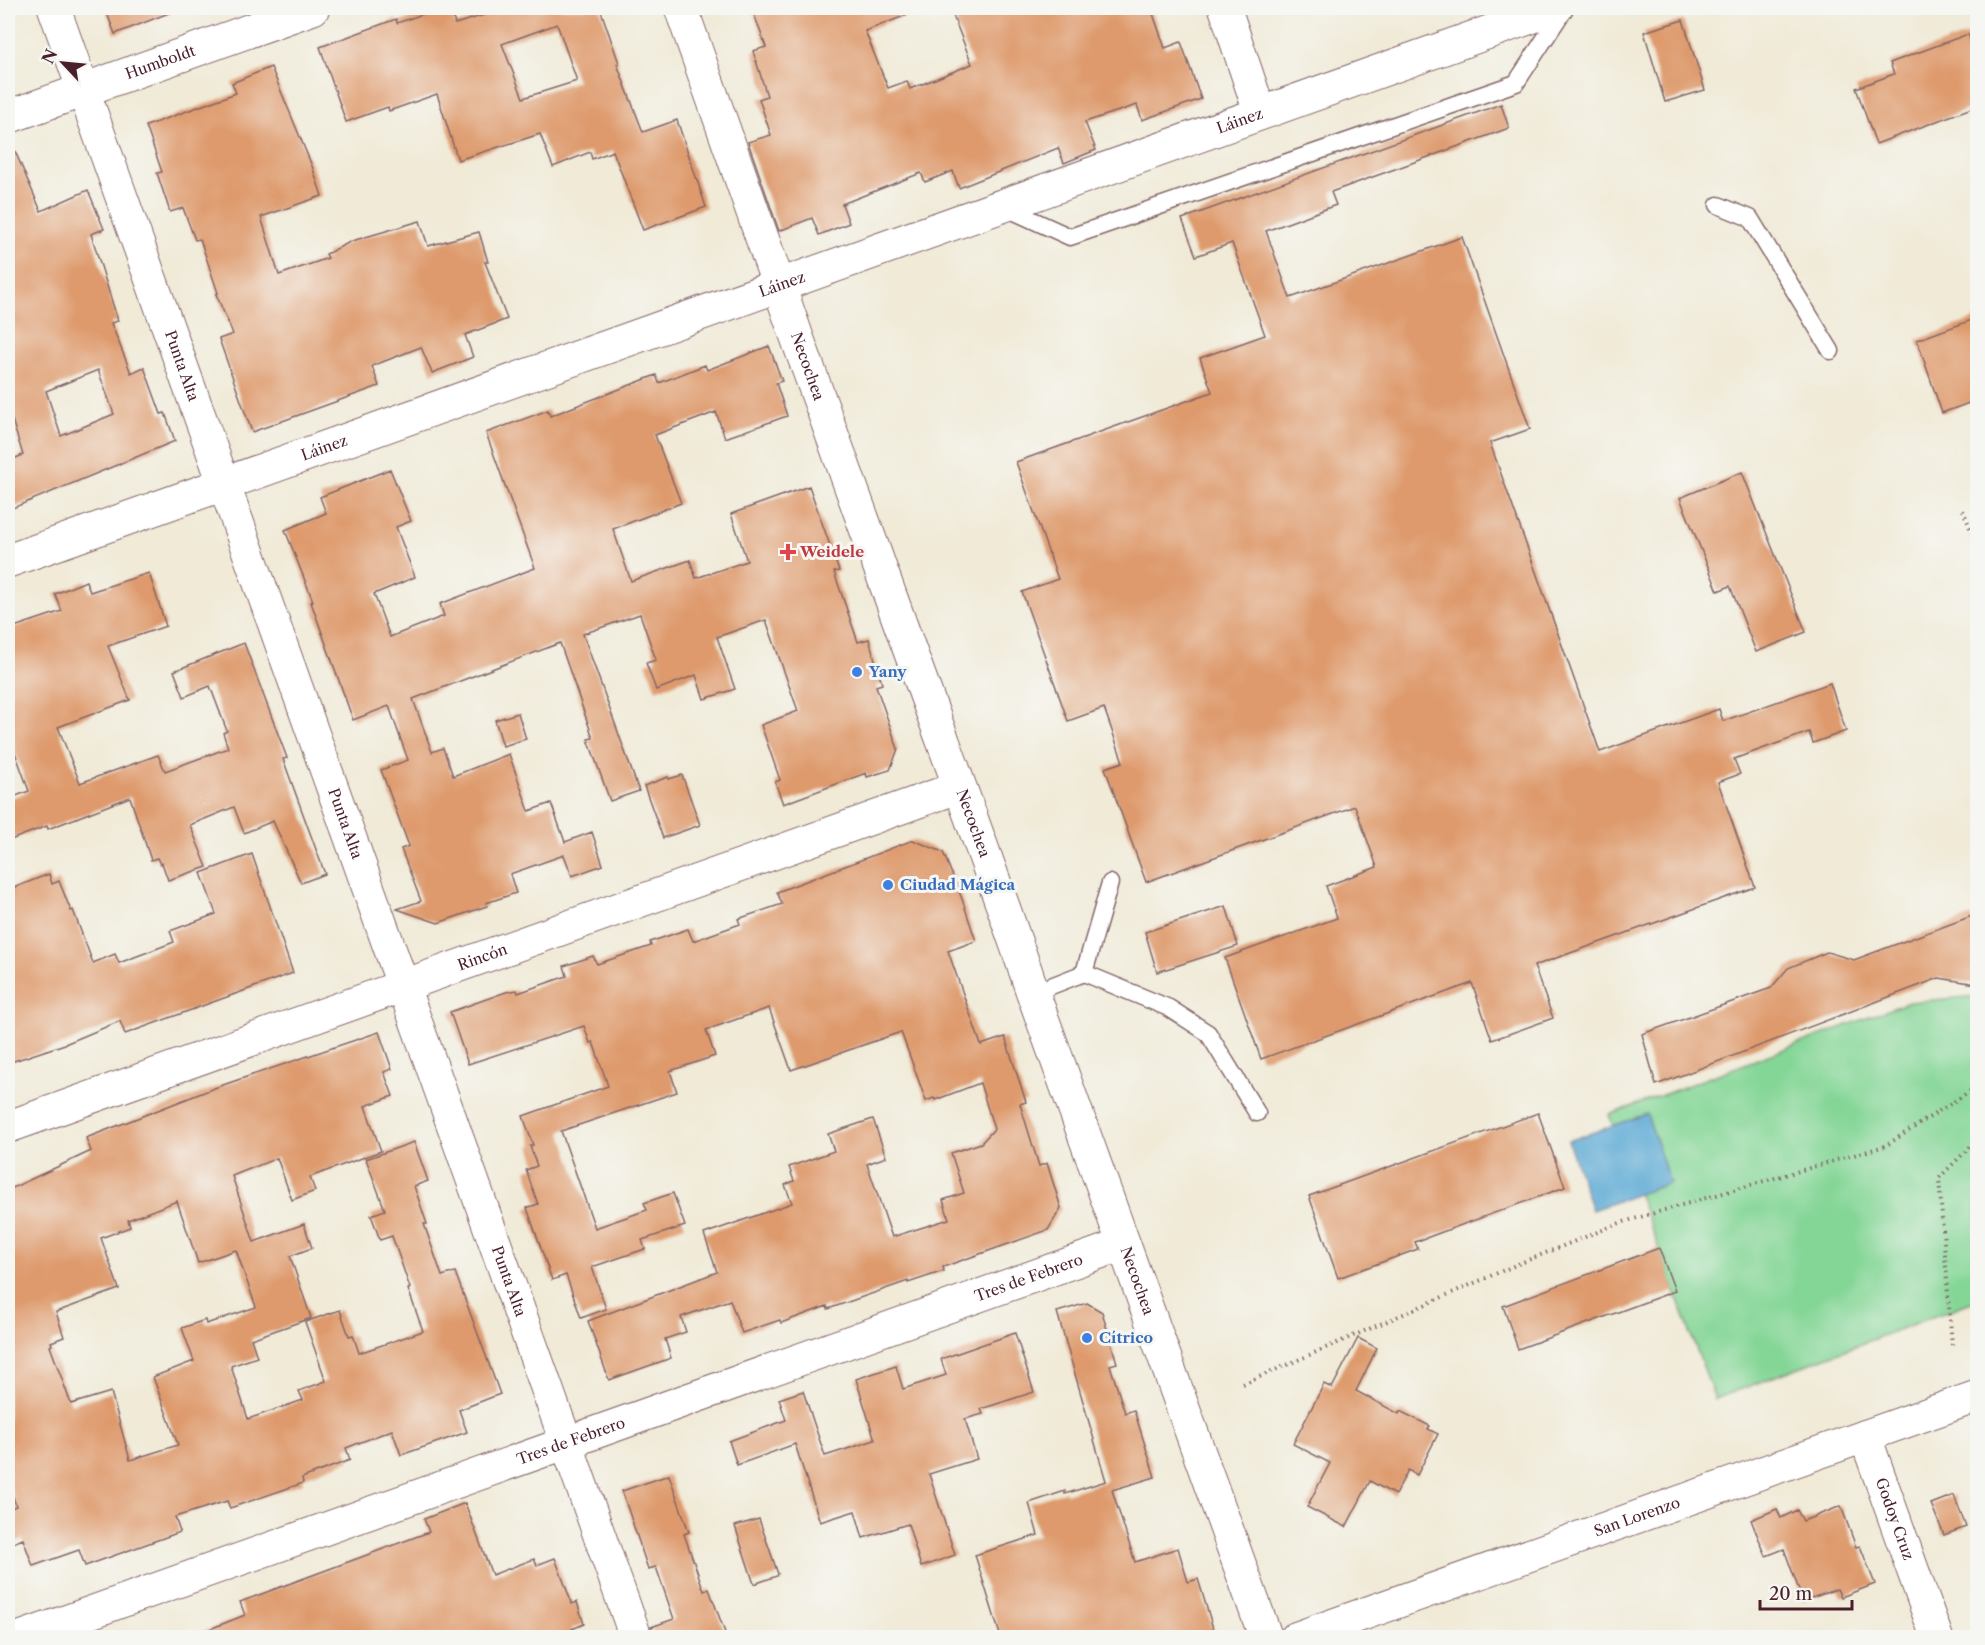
<svg xmlns="http://www.w3.org/2000/svg" width="1985" height="1645" viewBox="0 0 1985 1645" font-family="'Libre Caslon Text',serif">
  <style>
    .green { fill: #84d696; stroke: #677a60; stroke-width: 1.5 }
    .water { fill: #5aa9d4; stroke: #526480; stroke-width: 1.5 }
    .building { fill: #de9a6c; fill-rule: evenodd }
    .lines { fill: none; stroke-linecap: round; stroke-linejoin: round }
    .lane-casing { stroke: #846667; stroke-width: 19 }
    .street-casing { stroke: #846667; stroke-width: 34 }
    .secondary-casing { stroke: #846667; stroke-width: 35 }
    .path { stroke: #846667; stroke-width: 4; stroke-dasharray: 1.5 4.5; stroke-linecap: butt }
    .lane { stroke: #fff; stroke-width: 16 }
    .street { stroke: #fff; stroke-width: 32 }
    .secondary { stroke: #fff; stroke-width: 33 }
    .health-dot { fill: #e0444e; stroke: #f6f6f2; stroke-width: 2 }
    .shop-dot { fill: #3f7fe0; stroke: #f6f6f2; stroke-width: 2 }
    .labels { text-anchor: middle; stroke-width: 6; stroke-linejoin: round; paint-order: stroke }
    .street-label { font-size: 15px; fill: #4a1f2b; stroke: #f6f6f2 }
    .health-label { font-size: 15px; font-weight: bold; fill: #be3a42; stroke: #f6f6f2; text-anchor: start }
    .shop-label { font-size: 15px; font-weight: bold; fill: #366cbe; stroke: #f6f6f2; text-anchor: start }
  </style>
  <rect width="100%" height="100%" fill="#f6f6f2"/>
  <filter id="ink" filterUnits="userSpaceOnUse"><feTurbulence type="fractalNoise" baseFrequency=".0167" numOctaves="2"/><feDisplacementMap in="SourceGraphic" scale="12" xChannelSelector="R" yChannelSelector="G"/><feConvolveMatrix kernelMatrix="1 2 1 2 8 2 1 2 1" color-interpolation-filters="sRGB"/></filter>
  <filter id="wash" filterUnits="userSpaceOnUse"><feTurbulence type="fractalNoise" baseFrequency=".008" numOctaves="4" result="noise"/><feDisplacementMap in="SourceGraphic" scale="24" xChannelSelector="R" yChannelSelector="G"/><feGaussianBlur stdDeviation="1.35" result="paint"/><feColorMatrix in="noise" values="0 0 0 0 0 0 0 0 0 0 0 0 0 0 0 0 0 1.4 0 .05"/><feComposite in="paint" operator="in"/></filter>
  <g filter="url(#wash)">
    <rect width="100%" height="100%" fill="#f0ead7"/>
    <polygon class="green" points="1977,996 1977,1300 1715,1399 1609,1115 1909,1002"/>
    <polygon class="water" points="1647,1114 1670,1183 1592,1210 1568,1141"/>
    <g id="blocks">
      <g class="building">
        <polygon points="105,8 179,8 179,9 115,34"/>
        <path d="M 440,8 L 450,8 L 455,24 L 507,8 L 600,8 L 619,63 L 617,64 L 643,132 L 677,120 L 706,207 L 643,230 L 613,151 L 592,159 L 590,152 L 553,167 L 540,134 L 458,160 L 437,94 L 389,111 L 388,107 L 346,122 L 320,47 L 396,19 L 397,23 ZM 557,24 L 577,81 L 523,98 L 502,44 Z"/>
        <polygon points="772,8 920,8 920,10 865,31 888,88 907,81 910,89 972,64 950,8 1151,8 1165,48 1181,42 1201,99 1142,120 1137,105 1085,122 1096,150 1064,163 1058,148 959,188 953,171 925,182 921,173 842,204 849,223 819,235 812,218 779,231 748,142 771,135 759,99 767,96 753,51 766,47 754,14"/>
        <polygon points="1683,20 1705,90 1665,102 1644,32"/>
        <polygon points="1968,34 1972,45 1977,43 1977,106 1876,144 1856,88 1894,74 1890,63"/>
        <polygon points="271,67 312,166 322,196 261,217 279,275 328,258 326,254 352,241 420,221 428,246 479,232 488,262 485,262 507,319 465,335 473,357 432,373 421,347 372,366 379,386 252,432 219,339 233,334 216,294 218,293 200,239 195,240 183,208 170,212 157,173 162,172 146,126 236,93 232,83"/>
        <polygon points="1501,104 1509,128 1331,192 1336,205 1266,231 1290,298 1462,237 1530,429 1490,443 1600,752 1719,709 1723,721 1830,683 1846,731 1813,743 1809,732 1734,759 1740,774 1718,782 1755,887 1534,966 1553,1018 1492,1040 1472,983 1261,1059 1225,958 1337,918 1326,886 1377,867 1355,806 1146,882 1105,768 1123,762 1104,708 1068,721 1022,592 1058,579 1016,462 1212,392 1200,358 1265,335 1232,243 1196,256 1182,219"/>
        <path d="M 8,135 L 41,211 L 88,190 L 104,229 L 91,234 L 118,321 L 111,323 L 131,373 L 144,367 L 161,414 L 165,413 L 175,441 L 8,510 L 8,461 L 23,455 L 8,407 ZM 98,370 L 114,414 L 61,436 L 46,391 Z"/>
        <polygon points="1977,318 1977,400 1942,413 1917,340"/>
        <polygon points="769,346 782,381 776,383 787,416 725,438 716,412 655,435 681,503 613,529 631,581 690,560 696,578 747,561 731,514 809,486 839,571 834,572 858,642 869,639 882,684 876,686 898,749 890,770 867,777 866,773 783,804 775,782 780,780 761,725 798,711 766,620 717,637 735,689 704,699 696,675 656,690 646,663 656,660 640,614 583,634 639,791 610,801 588,739 593,738 560,643 413,699 432,752 443,748 453,776 509,754 529,811 551,803 565,842 592,832 603,865 572,876 564,855 510,874 516,893 486,903 487,906 438,923 397,909 421,901 401,849 409,846 381,770 408,760 389,706 353,720 311,602 313,601 285,530 326,513 320,497 390,469 411,521 396,527 415,577 374,594 390,637 444,616 440,604 535,568 486,433 548,410 550,416 656,375 659,383 705,365 707,370"/>
        <polygon points="1742,472 1806,632 1756,652 1730,586 1718,591 1680,498"/>
        <polygon points="149,573 166,626 108,646 130,700 58,727 80,783 158,755 165,771 228,748 223,733 227,731 210,686 184,697 174,671 244,643 287,758 283,759 325,874 301,883 273,821 244,833 234,807 190,825 207,867 168,880 162,863 160,864 157,858 151,860 130,797 48,829 47,826 8,841 8,799 29,791 12,744 15,743 8,721 8,629 62,611 55,594 86,581 90,592"/>
        <polygon points="518,713 526,739 503,746 495,720"/>
        <polygon points="682,775 700,825 663,838 644,786 668,777 669,779"/>
        <polygon points="913,840 943,852 962,899 976,941 948,951 981,1045 1005,1037 1026,1102 1020,1104 1039,1166 1047,1163 1061,1208 1048,1230 943,1267 944,1271 908,1283 908,1281 828,1309 827,1306 781,1323 780,1320 742,1333 730,1300 681,1317 686,1332 665,1339 671,1358 609,1380 588,1321 717,1272 704,1234 792,1203 785,1185 794,1181 789,1167 834,1151 828,1134 873,1119 886,1157 867,1164 892,1237 949,1219 943,1200 964,1193 951,1153 981,1143 994,1129 980,1083 935,1100 934,1098 926,1101 901,1032 791,1070 769,1008 706,1030 715,1056 670,1071 677,1092 561,1131 595,1228 647,1210 644,1203 673,1193 685,1226 642,1240 645,1249 592,1267 606,1309 581,1318 566,1275 552,1280 527,1208 538,1204 526,1170 537,1166 530,1146 533,1145 523,1116 608,1086 593,1042 590,1043 584,1026 468,1064 450,1012 506,992 517,990 518,993 567,976 564,966 593,956 597,964 651,946 650,942 688,929 693,941 740,924 738,919 782,904 777,892"/>
        <polygon points="252,854 293,973 125,1034 120,1021 65,1044 8,1063 8,890 49,874 52,884 59,881 71,911 73,910 93,963 115,954 119,963 174,942 170,931 216,914 201,873"/>
        <polygon points="1226,906 1238,946 1157,972 1145,932"/>
        <polygon points="1972,916 1977,931 1977,984 1939,978 1656,1085 1642,1034 1771,988 1788,968 1827,952 1854,960"/>
        <path d="M 379,1032 L 392,1069 L 384,1072 L 393,1096 L 365,1106 L 381,1151 L 310,1177 L 315,1191 L 292,1200 L 277,1158 L 232,1176 L 254,1242 L 304,1224 L 312,1248 L 290,1256 L 311,1318 L 251,1339 L 257,1357 L 231,1366 L 248,1419 L 303,1400 L 299,1391 L 326,1381 L 305,1322 L 340,1310 L 349,1336 L 353,1335 L 359,1353 L 423,1331 L 408,1289 L 410,1288 L 392,1236 L 380,1240 L 371,1215 L 385,1210 L 366,1159 L 414,1142 L 428,1181 L 414,1186 L 427,1224 L 424,1224 L 442,1276 L 455,1272 L 500,1394 L 459,1410 L 467,1432 L 401,1455 L 392,1430 L 346,1448 L 350,1460 L 302,1478 L 303,1483 L 230,1508 L 227,1501 L 175,1517 L 180,1532 L 85,1566 L 79,1550 L 33,1566 L 23,1539 L 8,1545 L 8,1509 L 16,1506 L 8,1480 L 8,1190 L 91,1151 L 86,1138 L 217,1087 ZM 177,1201 L 198,1263 L 236,1250 L 256,1307 L 206,1324 L 205,1320 L 182,1328 L 194,1361 L 153,1377 L 178,1445 L 130,1460 L 111,1392 L 71,1404 L 50,1346 L 52,1345 L 51,1342 L 64,1337 L 56,1312 L 119,1289 L 101,1238 L 130,1227 L 128,1220 Z"/>
        <polygon points="1538,1113 1565,1187 1415,1242 1418,1249 1338,1278 1309,1196"/>
        <polygon points="1659,1248 1675,1291 1518,1349 1503,1306"/>
        <polygon points="1087,1303 1102,1312 1117,1363 1110,1365 1125,1413 1134,1410 1155,1477 1112,1490 1135,1562 1178,1548 1188,1582 1198,1579 1216,1638 1001,1638 975,1555 1038,1535 1029,1503 1065,1491 1065,1494 1106,1481 1057,1312"/>
        <polygon points="1015,1333 1034,1392 981,1409 983,1414 965,1419 977,1459 929,1474 955,1555 921,1567 908,1524 863,1538 855,1511 820,1522 795,1444 737,1465 729,1441 786,1420 779,1399 803,1391 825,1456 875,1440 856,1379 896,1366 903,1389 946,1375 941,1359"/>
        <polygon points="1358,1338 1377,1348 1356,1391 1399,1414 1400,1411 1430,1426 1428,1429 1438,1434 1417,1475 1408,1470 1395,1495 1370,1481 1346,1527 1307,1507 1330,1463 1293,1444 1324,1384 1332,1388"/>
        <polygon points="669,1475 689,1532 684,1534 704,1591 709,1589 727,1638 653,1638 651,1627 674,1619 656,1567 648,1569 622,1491"/>
        <polygon points="1954,1495 1966,1527 1944,1535 1931,1504"/>
        <polygon points="465,1503 492,1575 534,1559 537,1565 555,1558 572,1604 577,1602 584,1624 572,1629 575,1638 193,1638 192,1636 245,1615 240,1602 429,1532 424,1519"/>
        <polygon points="1841,1506 1856,1547 1860,1546 1875,1584 1841,1597 1837,1589 1803,1601 1784,1549 1766,1556 1751,1520 1777,1509 1781,1518 1797,1510 1803,1521"/>
        <polygon points="759,1519 778,1574 777,1576 754,1584 735,1526"/>
      </g>
    </g>
  </g>
  <g filter="url(#ink)">
    <use href="#blocks" fill-opacity="0" stroke="#846667" stroke-width="1.5"/>
    <g class="lines">
      <defs>
        <g id="lane">
          <polyline points="1718,205 1750,218 1831,351"/>
          <polyline points="1004,207 1070,237 1516,83 1565,8"/>
          <polyline points="1084,973 1169,1008 1208,1033 1257,1113"/>
          <polyline points="1033,993 1084,973 1110,883"/>
        </g>
        <g id="street">
          <path id="s1" d="M 54,8 L 636,1638"/>
          <polyline points="1225,8 1260,113"/>
          <path id="s2" d="M 8,1127 L 959,787"/>
          <path id="s3" d="M 1865,1436 L 1937,1638"/>
          <path id="s4" d="M 19,1638 L 1124,1244"/>
          <path id="s5" d="M 1296,1638 L 1978,1396"/>
        </g>
        <g id="secondary">
          <path id="s6" d="M 681,8 C 754,218 829,428 905,637 C 948,756 993,874 1033,993 L 1266,1638"/>
          <path id="s7" d="M 8,117 L 313,8"/>
          <path id="s8" d="M 8,561 L 1556,8"/>
        </g>
      </defs>
      <use href="#lane" class="lane-casing"/>
      <use href="#street" class="street-casing"/>
      <use href="#secondary" class="secondary-casing"/>
      <g class="path">
        <polyline points="1963,510 1978,548"/>
        <polyline points="1952,1345 1939,1178 1978,1139"/>
        <polyline points="1243,1384 1518,1264 1620,1223 1885,1146 1978,1086"/>
      </g>
      <use href="#lane" class="lane"/>
      <use href="#street" class="street"/>
      <use href="#secondary" class="secondary"/>
    </g>
  </g>
  <path class="health-dot" d="M785 543h6v6h6v6h-6v6h-6v-6h-6v-6h6z"/>
  <g class="shop-dot">
    <circle cx="857" cy="672" r="6"/>
    <circle cx="888" cy="885" r="6"/>
    <circle cx="1087" cy="1338" r="6"/>
  </g>
  <g class="labels">
    <g class="street-label">
      <text dy="5" stroke="none"><textPath href="#s7" startOffset="162">Humboldt</textPath></text>
      <text dy="5" stroke="none"><textPath href="#s8" startOffset="1308">Láinez</textPath></text>
      <text dy="5" stroke="none"><textPath href="#s8" startOffset="822">Láinez</textPath></text>
      <text dy="5" stroke="none"><textPath href="#s1" startOffset="380">Punta Alta</textPath></text>
      <text dy="5" stroke="none"><textPath href="#s6" startOffset="380">Necochea</textPath></text>
      <text dy="5" stroke="none"><textPath href="#s8" startOffset="336">Láinez</textPath></text>
      <text dy="5" stroke="none"><textPath href="#s1" startOffset="866">Punta Alta</textPath></text>
      <text dy="5" stroke="none"><textPath href="#s6" startOffset="866">Necochea</textPath></text>
      <text dy="5" stroke="none"><textPath href="#s2" startOffset="504">Rincón</textPath></text>
      <text dy="5" stroke="none"><textPath href="#s4" startOffset="1072">Tres de Febrero</textPath></text>
      <text dy="5" stroke="none"><textPath href="#s1" startOffset="1352">Punta Alta</textPath></text>
      <text dy="5" stroke="none"><textPath href="#s6" startOffset="1352">Necochea</textPath></text>
      <text dy="5" stroke="none"><textPath href="#s4" startOffset="586">Tres de Febrero</textPath></text>
      <text dy="5" stroke="none"><textPath href="#s5" startOffset="362">San Lorenzo</textPath></text>
      <text dy="5" stroke="none"><textPath href="#s3" startOffset="88">Godoy Cruz</textPath></text>
    </g>
    <g class="health-label">
      <text x="800" y="557">Weidele</text>
    </g>
    <g class="shop-label">
      <text x="869" y="677">Yany</text>
      <text x="900" y="890">Ciudad Mágica</text>
      <text x="1099" y="1343">Cítrico</text>
    </g>
  </g>
  <rect width="1985" height="1645" fill="none" stroke="#f6f6f2" stroke-width="30"/>
  <g transform="translate(63 63) rotate(296)" stroke="#f6f6f2" stroke-width="4.5" paint-order="stroke">
  <path d="M0-4.5L10 22L0 15L-10 22Z" fill="#4a1f2b"/>
  <text y="-9" font-size="16" font-weight="bold" text-anchor="middle" fill="#4a1f2b">N</text>
  </g>
  <path d="M1760 1600v9h92v-9" fill="none" stroke="#4a1f2b" stroke-width="3"/>
  <text x="1769" y="1600" font-size="18" fill="#4a1f2b" stroke="#f6f6f2" stroke-width="4.5" paint-order="stroke">20 m</text>
</svg>
